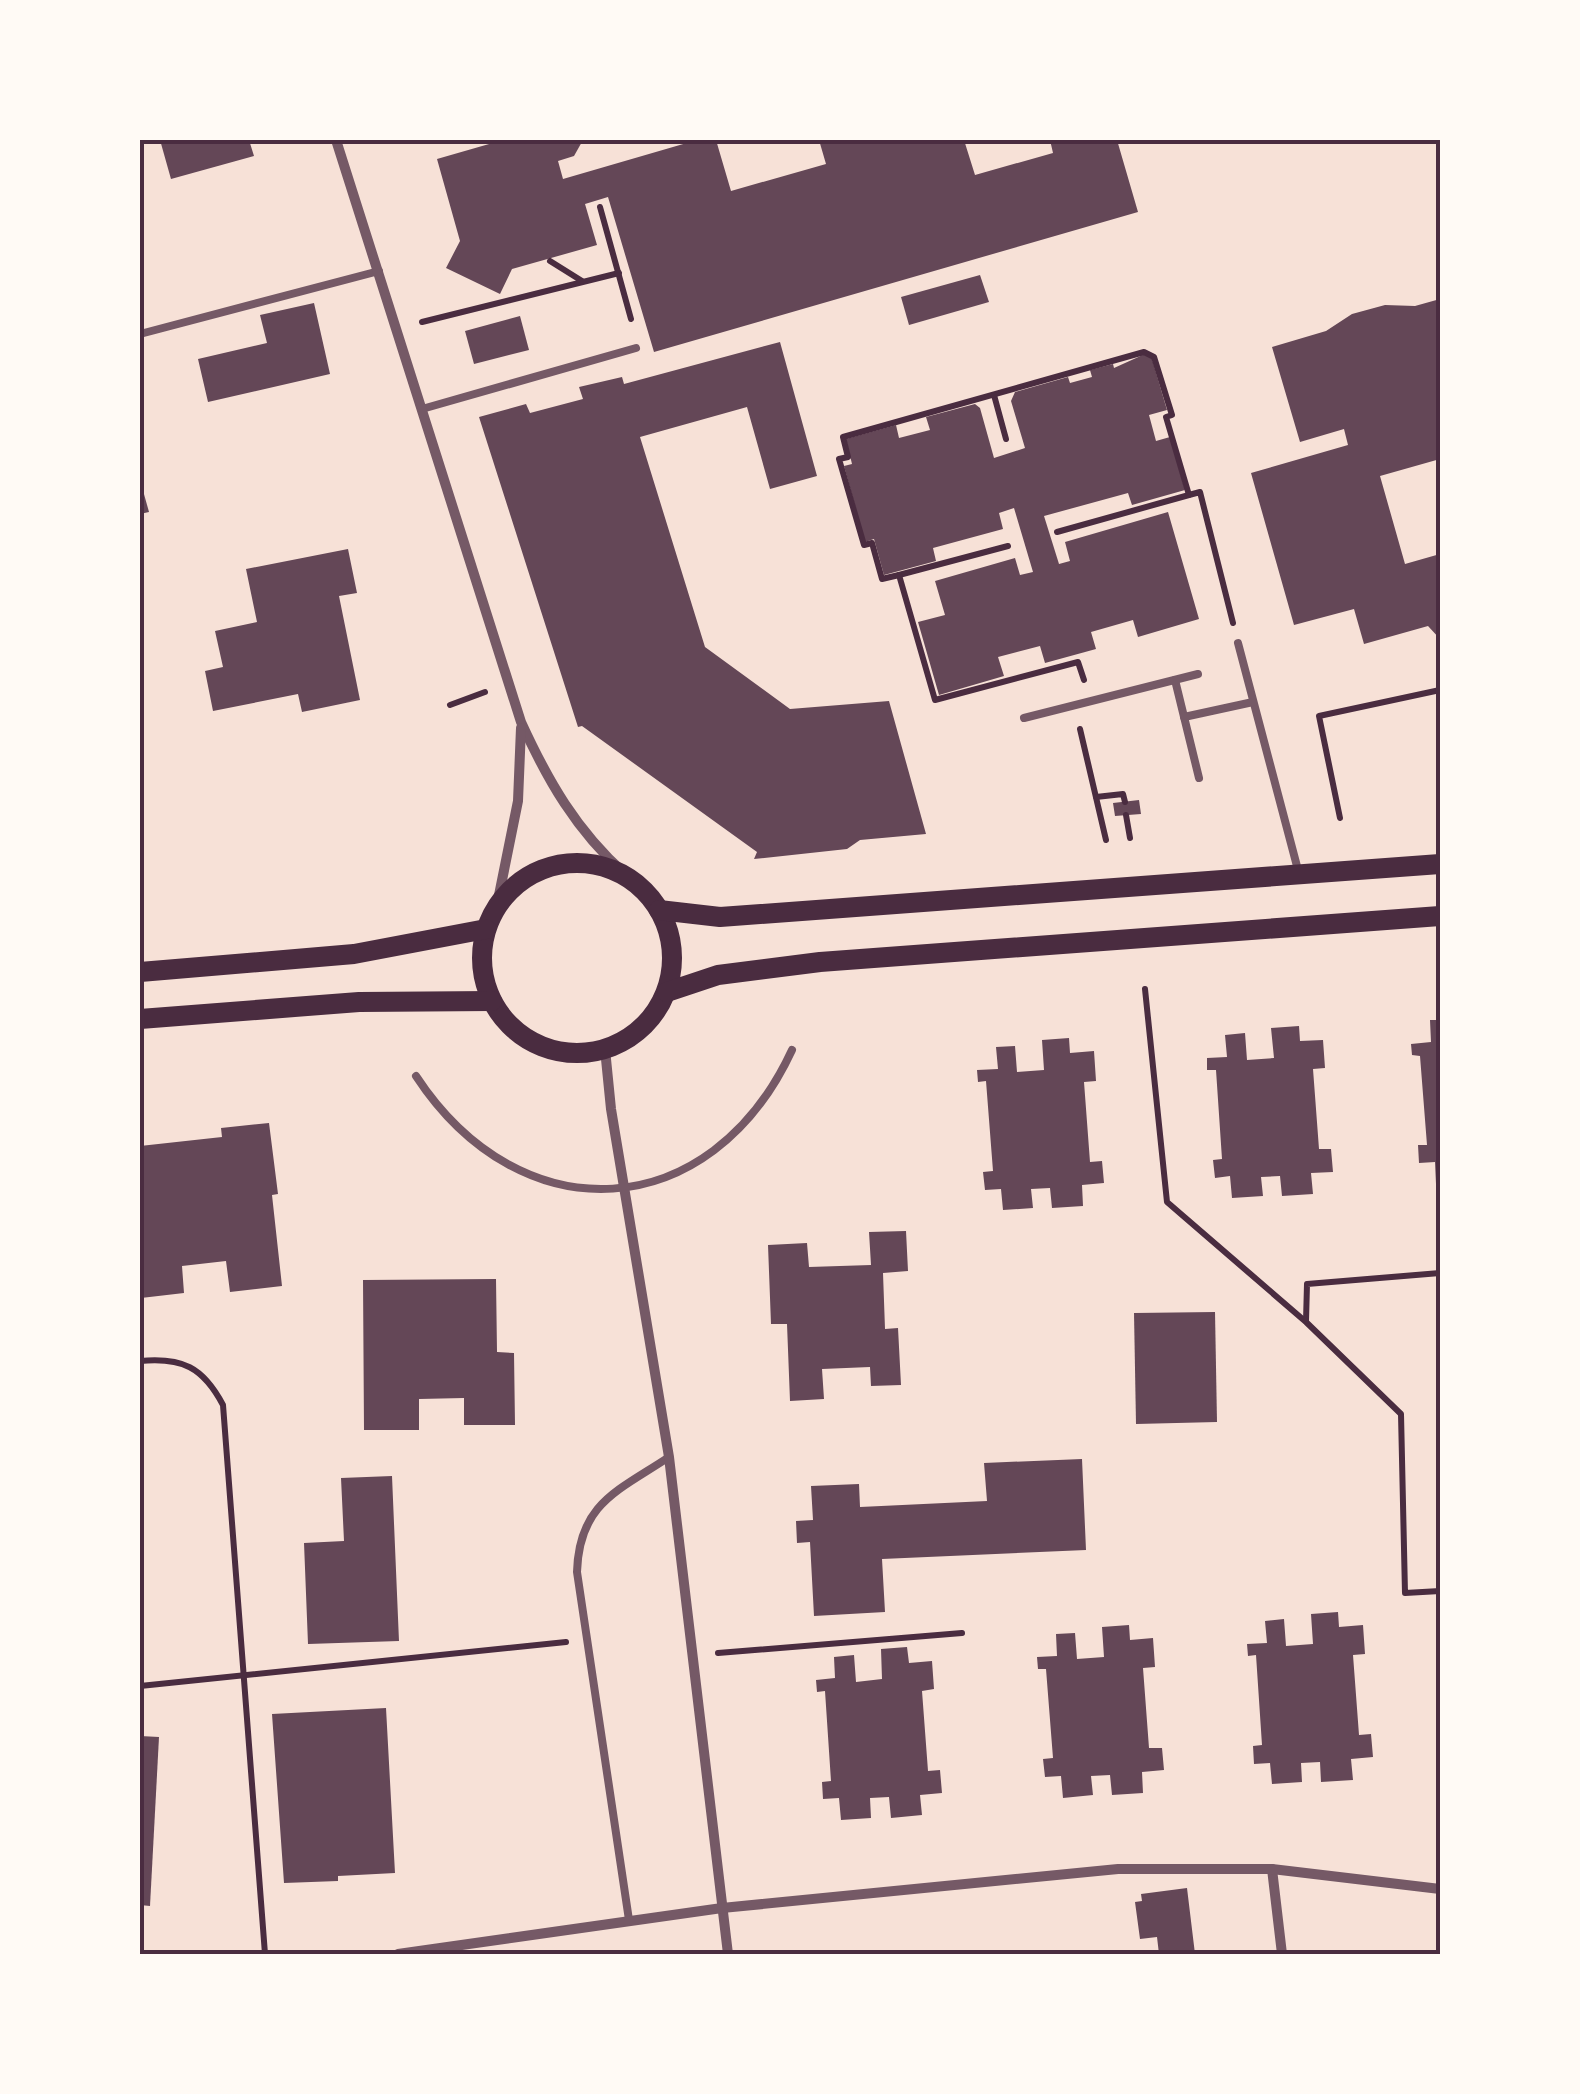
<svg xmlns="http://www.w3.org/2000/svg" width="1580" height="2094" viewBox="0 0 1580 2094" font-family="Arial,sans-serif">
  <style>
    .building { fill: #644757 }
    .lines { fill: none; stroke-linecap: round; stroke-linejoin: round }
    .path { stroke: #4a2c40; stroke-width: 6 }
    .service { stroke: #755966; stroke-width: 8 }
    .minor { stroke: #755966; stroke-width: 10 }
    .secondary { stroke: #4a2c40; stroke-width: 20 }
    .neatline { fill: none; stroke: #4a2c40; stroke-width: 4 }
  </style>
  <rect width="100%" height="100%" fill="#f7e1d7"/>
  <g class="building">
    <polygon points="160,140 249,140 254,156 171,179"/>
    <polygon points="503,140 583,140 574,156 558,161 563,179 697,140 716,140 731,191 826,164 819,140 964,140 975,175 1053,153 1050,140 1117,140 1138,212 654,352 608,197 585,204 597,245 512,269 500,294 446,268 460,241 437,159"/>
    <polygon points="980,275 989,302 909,325 901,297"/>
    <polygon points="1440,299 1440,459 1380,476 1405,564 1440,554 1440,639 1428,626 1364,644 1354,609 1294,625 1251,473 1348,445 1344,429 1300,442 1272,347 1326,331 1352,314 1385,305 1415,306"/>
    <polygon points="314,303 330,374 208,402 198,359 267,343 260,315"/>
    <polygon points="520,316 529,350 474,364 465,331"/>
    <polygon points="780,342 817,476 770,489 747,407 640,437 705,647 790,709 889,701 926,834 860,840 847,849 754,859 757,852 582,726 578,727 479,417 526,404 530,413 583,399 579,387 622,377 624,384"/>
    <polygon points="1145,354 1152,359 1167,410 1149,415 1156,441 1170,437 1185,490 1132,505 1128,493 1044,516 1059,564 1070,561 1065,542 1168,512 1199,619 1138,637 1133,620 1091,632 1096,649 1045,663 1040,646 998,657 1004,676 939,695 918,622 945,615 935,581 1015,558 1020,575 1033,572 1014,508 999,513 1003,529 933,548 936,561 884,575 874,539 865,542 844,466 852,464 846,439 896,425 899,438 930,430 926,417 975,404 980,408 994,458 1025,448 1011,401 1015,392 1068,377 1070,383 1092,377 1090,370 1113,364 1114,368"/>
    <polygon points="140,480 149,512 140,514"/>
    <polygon points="348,549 357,593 339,596 360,700 302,712 298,694 213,711 205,671 223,667 215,631 257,622 246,569"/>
    <polygon points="1139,800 1141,814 1115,816 1113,803"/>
    <polygon points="1430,1020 1440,1020 1440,1184 1436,1184 1435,1162 1419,1163 1418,1145 1427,1145 1420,1056 1412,1055 1411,1044 1431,1042"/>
    <polygon points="1299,1026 1300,1041 1323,1040 1325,1068 1313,1069 1319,1149 1331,1149 1333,1172 1311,1173 1313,1194 1282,1196 1280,1176 1261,1177 1263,1196 1232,1198 1230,1176 1215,1178 1213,1160 1222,1159 1216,1070 1207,1070 1207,1058 1227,1057 1225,1035 1245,1033 1247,1060 1274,1058 1271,1028"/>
    <polygon points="1069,1038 1070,1053 1094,1051 1096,1081 1084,1082 1090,1162 1102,1161 1104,1183 1082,1185 1083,1206 1052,1208 1050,1188 1031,1189 1033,1208 1003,1210 1001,1189 985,1190 983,1172 993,1171 986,1081 978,1082 977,1070 998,1069 996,1047 1015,1046 1017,1072 1044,1070 1042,1040"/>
    <polygon points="269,1123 278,1194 272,1195 282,1286 230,1292 226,1261 182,1266 184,1293 141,1298 140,1146 222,1137 221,1128"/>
    <polygon points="906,1231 908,1271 883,1273 885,1329 898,1328 901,1385 871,1386 870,1367 822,1369 824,1399 790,1401 787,1324 771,1324 768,1245 807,1243 809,1267 871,1265 869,1232"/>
    <polygon points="496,1279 497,1352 514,1353 515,1425 464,1425 464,1398 419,1399 419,1430 364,1430 363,1280"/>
    <polygon points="1215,1312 1217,1422 1136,1424 1134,1313"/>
    <polygon points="1082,1459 1086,1550 882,1559 885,1612 814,1616 810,1542 797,1543 796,1521 813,1520 811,1486 859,1484 860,1507 987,1501 984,1463"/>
    <polygon points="392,1476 399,1641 308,1644 304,1543 344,1541 341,1478"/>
    <polygon points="1338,1612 1339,1627 1363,1625 1365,1654 1353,1655 1359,1735 1371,1734 1373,1757 1351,1759 1353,1780 1321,1782 1320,1762 1301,1763 1302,1782 1272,1784 1270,1763 1254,1764 1253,1746 1262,1745 1256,1655 1248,1656 1247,1644 1267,1643 1265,1621 1284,1619 1286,1646 1313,1644 1311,1614"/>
    <polygon points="1129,1625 1130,1640 1153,1638 1155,1667 1143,1668 1149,1748 1162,1748 1164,1770 1142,1772 1143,1793 1112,1795 1110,1775 1091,1776 1093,1795 1063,1798 1061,1776 1045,1777 1043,1759 1053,1758 1046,1669 1038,1669 1037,1657 1057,1656 1056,1634 1075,1633 1077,1659 1104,1657 1102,1627"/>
    <polygon points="907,1647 909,1663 932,1661 934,1689 922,1691 928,1771 940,1770 942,1793 920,1795 922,1815 891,1818 889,1797 870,1798 871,1818 841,1820 839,1798 823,1799 822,1782 831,1781 825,1691 817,1692 816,1680 835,1678 834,1657 854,1655 856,1682 882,1679 881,1649"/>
    <polygon points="386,1708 395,1873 338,1876 338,1881 284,1883 272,1714"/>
    <polygon points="140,1736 159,1737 150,1906 140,1905"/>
    <polygon points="1187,1888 1195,1954 1159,1954 1157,1937 1140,1939 1135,1902 1142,1901 1141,1894"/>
  </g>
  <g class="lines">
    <g class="path">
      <polyline points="600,207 631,319"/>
      <polyline points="550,261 582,281"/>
      <polyline points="422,322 619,273"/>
      <polyline points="994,395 1006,439"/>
      <polyline points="1057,532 1189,495"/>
      <polyline points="899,575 1008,546"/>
      <polyline points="1084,680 1078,662 935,700 899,575 882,579 872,543 864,545 839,459 848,457 843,437 1144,352 1154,357 1172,415 1166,417 1189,495 1200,492 1233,623"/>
      <polyline points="450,705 485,692"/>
      <polyline points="1080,729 1106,840"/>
      <polyline points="1096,797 1123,794 1125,802"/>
      <polyline points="1126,815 1130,838"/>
      <polyline points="1340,818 1319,716 1440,690"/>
      <polyline points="1145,989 1167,1202 1306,1322 1401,1414 1405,1593 1440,1591"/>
      <polyline points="1306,1321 1307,1284 1440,1273"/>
      <path d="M 140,1361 C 182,1357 203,1367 223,1405 L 265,1954"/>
      <polyline points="718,1653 962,1633"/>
      <polyline points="140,1686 566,1642"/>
    </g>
    <g class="service">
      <polyline points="140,334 379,271"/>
      <polyline points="422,409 636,348"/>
      <polyline points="1238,643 1298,870"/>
      <polyline points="1175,680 1199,778"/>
      <polyline points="1184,717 1253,702"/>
      <polyline points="1024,718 1198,674"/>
      <path d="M 416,1076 C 521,1236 711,1225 792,1050"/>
      <path d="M 629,1920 L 577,1572 C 579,1503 618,1491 669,1457"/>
    </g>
    <g class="minor">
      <path d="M 336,140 L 521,722 C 548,781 576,830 625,874"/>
      <polyline points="497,905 518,801 521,728"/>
      <polyline points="605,1049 611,1109 669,1457 728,1954"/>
      <polyline points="1272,1869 1282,1954"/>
      <polyline points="398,1954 722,1908 1118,1869 1272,1869 1440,1889"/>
    </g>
    <g class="secondary">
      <circle cx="577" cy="958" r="95"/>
      <polyline points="659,910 720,917 1440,864"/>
      <polyline points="140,972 354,954 486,929"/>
      <polyline points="667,992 718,975 820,962 1440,916"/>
      <polyline points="140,1019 359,1002 492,1001"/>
    </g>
  </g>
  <rect width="1580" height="2094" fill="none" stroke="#fffaf5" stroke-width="285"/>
  <rect x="142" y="142" width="1296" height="1810" class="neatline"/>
</svg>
